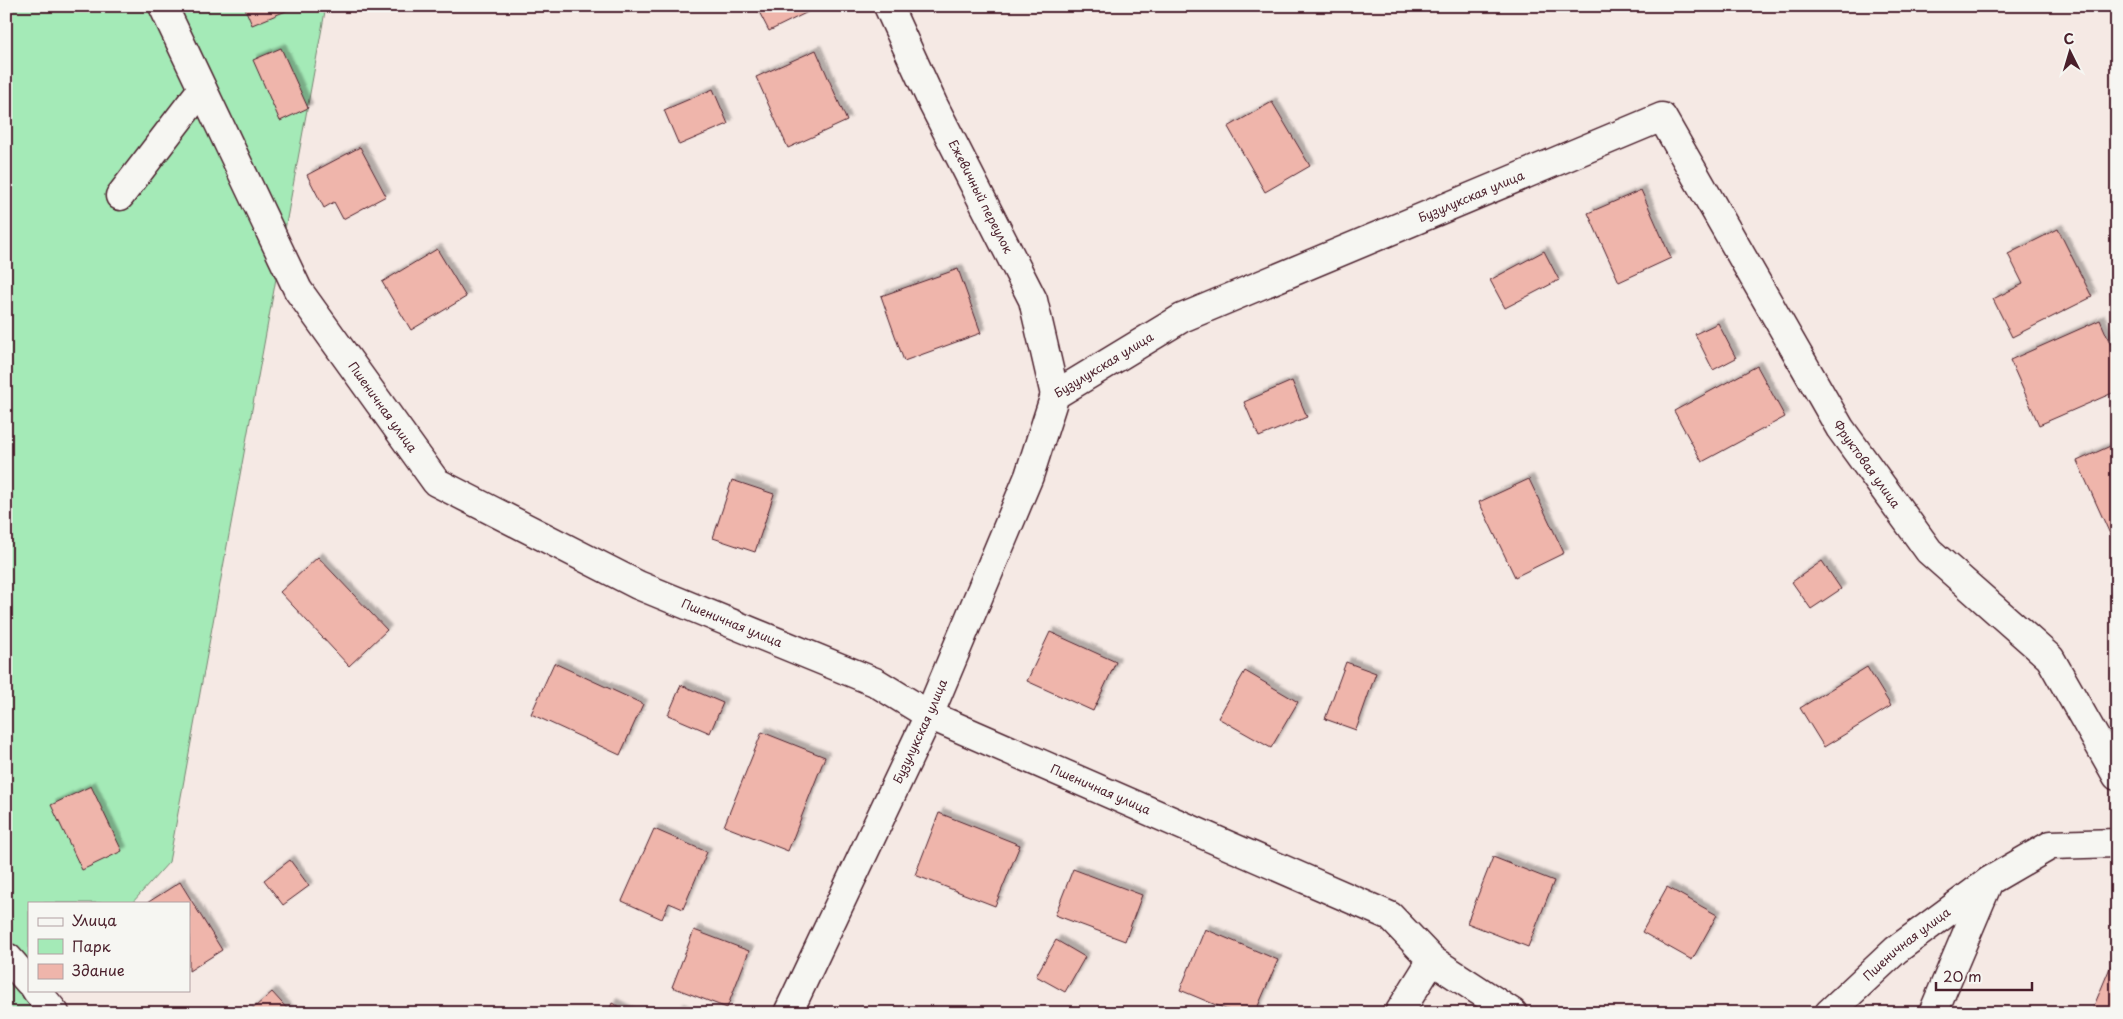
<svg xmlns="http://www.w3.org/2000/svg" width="2123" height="1019" viewBox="0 0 2123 1019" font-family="'Playpen Sans',sans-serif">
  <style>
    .green { fill: #a4eab7; stroke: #778471 }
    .building { fill: #efb5ab; stroke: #4a1f2b; filter: url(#shadow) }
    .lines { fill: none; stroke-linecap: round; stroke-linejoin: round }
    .minor-casing { stroke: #4a1f2b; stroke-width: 31 }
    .minor { stroke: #f6f6f2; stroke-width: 28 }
    .labels { text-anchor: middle; stroke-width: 4.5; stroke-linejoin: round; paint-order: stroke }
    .street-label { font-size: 12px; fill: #4a1f2b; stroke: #f6f6f2 }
  </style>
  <defs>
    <filter id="shadow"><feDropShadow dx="4.5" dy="-4.5" stdDeviation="1" flood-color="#0004"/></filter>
  </defs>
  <rect width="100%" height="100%" fill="#f5e9e4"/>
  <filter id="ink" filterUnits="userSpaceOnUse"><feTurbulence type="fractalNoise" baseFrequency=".02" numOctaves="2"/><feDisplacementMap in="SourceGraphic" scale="10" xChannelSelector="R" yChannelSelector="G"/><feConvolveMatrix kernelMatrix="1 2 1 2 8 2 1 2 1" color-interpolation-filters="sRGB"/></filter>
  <g filter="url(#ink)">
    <polygon class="green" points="6,6 326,6 169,862 132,903 29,903 29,990 52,990 31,1013 6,1013"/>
    <g class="building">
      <polygon points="244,6 298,6 252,25"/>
      <polygon points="756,6 813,6 814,9 769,31"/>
      <polygon points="281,48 308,108 280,121 253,60"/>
      <polygon points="816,50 847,121 788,148 756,77"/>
      <polygon points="713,89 728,124 679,145 664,110"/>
      <polygon points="1272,102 1310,166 1265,192 1228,127"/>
      <polygon points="360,147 386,196 343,219 334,202 324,208 307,175"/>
      <polygon points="1641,190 1671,258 1619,282 1588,213"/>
      <polygon points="2058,229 2092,297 2012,337 1993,299 2023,284 2008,254"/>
      <polygon points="437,249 466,297 411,330 382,282"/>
      <polygon points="1544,251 1559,280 1505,308 1490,280"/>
      <polygon points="958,269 981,333 904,361 881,296"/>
      <polygon points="2100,320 2117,359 2117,391 2039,425 2010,360"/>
      <polygon points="1718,323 1736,358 1713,370 1695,334"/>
      <polygon points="1757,366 1785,417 1702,462 1674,411"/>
      <polygon points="1292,381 1307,417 1259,437 1244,402"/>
      <polygon points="2117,443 2117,531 2110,534 2077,461"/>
      <polygon points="1529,479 1564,553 1515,577 1479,502"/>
      <polygon points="732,480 774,494 755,552 713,538"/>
      <polygon points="318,557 387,630 349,666 280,592"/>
      <polygon points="1822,561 1841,589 1811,609 1792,582"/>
      <polygon points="1050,632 1116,662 1093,711 1027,681"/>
      <polygon points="1346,662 1376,673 1356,730 1325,719"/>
      <polygon points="554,663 643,704 620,755 531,714"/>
      <polygon points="1867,667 1891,706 1824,747 1800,708"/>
      <polygon points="1245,671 1298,702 1271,748 1218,718"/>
      <polygon points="681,685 723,703 710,733 668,715"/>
      <polygon points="762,732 825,757 788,851 724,826"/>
      <polygon points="91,786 122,851 82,870 51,805"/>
      <polygon points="939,813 1020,845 995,906 915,875"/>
      <polygon points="654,829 707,852 683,909 669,903 662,919 622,901"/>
      <polygon points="1493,857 1554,881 1528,947 1467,923"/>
      <polygon points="290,860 309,886 283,905 264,880"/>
      <polygon points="1073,869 1142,895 1125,941 1055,915"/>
      <polygon points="180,882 222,950 189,971 189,903 147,903"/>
      <polygon points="1667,887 1717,915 1692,960 1642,932"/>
      <polygon points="1205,929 1278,960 1255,1013 1235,1013 1180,990"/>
      <polygon points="694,930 749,951 727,1008 672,987"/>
      <polygon points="1056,940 1085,957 1065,992 1036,976"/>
      <polygon points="2117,951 2117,1013 2091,1013"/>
      <polygon points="272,992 291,1013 248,1013"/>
      <polygon points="612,1003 631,1013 608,1013"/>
      <polygon points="679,1008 689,1013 676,1013"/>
    </g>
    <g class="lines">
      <defs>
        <g id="minor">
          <path id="s1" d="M 163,6 L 298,290 L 436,482 L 638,585 L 875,682 L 929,715 L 1390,916 L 1432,960 L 1513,1013"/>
          <path id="s2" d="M 888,6 L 933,104 L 1033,300 L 1055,395"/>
          <polyline points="120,196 202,89"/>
          <polyline points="8,958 29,982"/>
          <polyline points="36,990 55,1013"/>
          <path id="s3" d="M 788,1013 L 929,715 L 1029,476 L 1055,395 L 1182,318 L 1662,117 L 1840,428 L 1929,551 L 2050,658 L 2117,776"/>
          <polyline points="1399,1013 1432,960"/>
          <path id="s4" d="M 1829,1013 L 1896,950 L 1988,882"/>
          <polyline points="1933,1013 1989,881 2051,845 2117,843"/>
        </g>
      </defs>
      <use href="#minor" class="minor-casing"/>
      <use href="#minor" class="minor"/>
    </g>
  </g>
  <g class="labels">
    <g class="street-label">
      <text dy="4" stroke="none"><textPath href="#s3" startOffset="1136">Бузулукская улица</textPath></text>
      <text dy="4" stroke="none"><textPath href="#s2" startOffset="212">Ежевичный переулок</textPath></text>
      <text dy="4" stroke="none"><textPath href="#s3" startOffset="731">Бузулукская улица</textPath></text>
      <text dy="4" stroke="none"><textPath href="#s1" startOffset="459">Пшеничная улица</textPath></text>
      <text dy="4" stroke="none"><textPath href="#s3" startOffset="1746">Фруктовая улица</textPath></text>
      <text dy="4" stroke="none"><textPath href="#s1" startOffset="879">Пшеничная улица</textPath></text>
      <text dy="4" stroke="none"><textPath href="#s3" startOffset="311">Бузулукская улица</textPath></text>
      <text dy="4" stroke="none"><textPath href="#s1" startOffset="1284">Пшеничная улица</textPath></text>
      <text dy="4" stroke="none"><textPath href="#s4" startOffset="104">Пшеничная улица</textPath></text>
    </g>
  </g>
  <rect width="2123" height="1019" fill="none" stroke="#f6f6f2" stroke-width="25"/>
  <rect x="12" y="12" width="2098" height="994" fill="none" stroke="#4a1f2b" stroke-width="2" filter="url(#ink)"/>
  <rect x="28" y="902" width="162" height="90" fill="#f6f6f2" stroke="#b1a0a2"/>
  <rect x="38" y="918" width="25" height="8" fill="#f6f6f2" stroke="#b1a0a2"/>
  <text x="72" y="926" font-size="15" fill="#4a1f2b">Улица</text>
  <rect x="38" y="939" width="25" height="15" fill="#a4eab7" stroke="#b1a0a2"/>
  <text x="72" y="952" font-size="15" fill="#4a1f2b">Парк</text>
  <rect x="38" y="964" width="25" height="15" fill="#efb5ab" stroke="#b1a0a2"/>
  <text x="72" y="976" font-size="15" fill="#4a1f2b">Здание</text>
  <g transform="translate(2070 52) rotate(355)" stroke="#f6f6f2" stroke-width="4" paint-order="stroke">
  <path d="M0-4L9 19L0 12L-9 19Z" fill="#4a1f2b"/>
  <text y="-8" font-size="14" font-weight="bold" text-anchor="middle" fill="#4a1f2b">С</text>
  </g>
  <path d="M1936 982v8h96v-8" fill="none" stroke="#4a1f2b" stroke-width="2.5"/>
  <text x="1943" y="982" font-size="15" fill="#4a1f2b" stroke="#f6f6f2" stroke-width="4" paint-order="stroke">20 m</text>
</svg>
